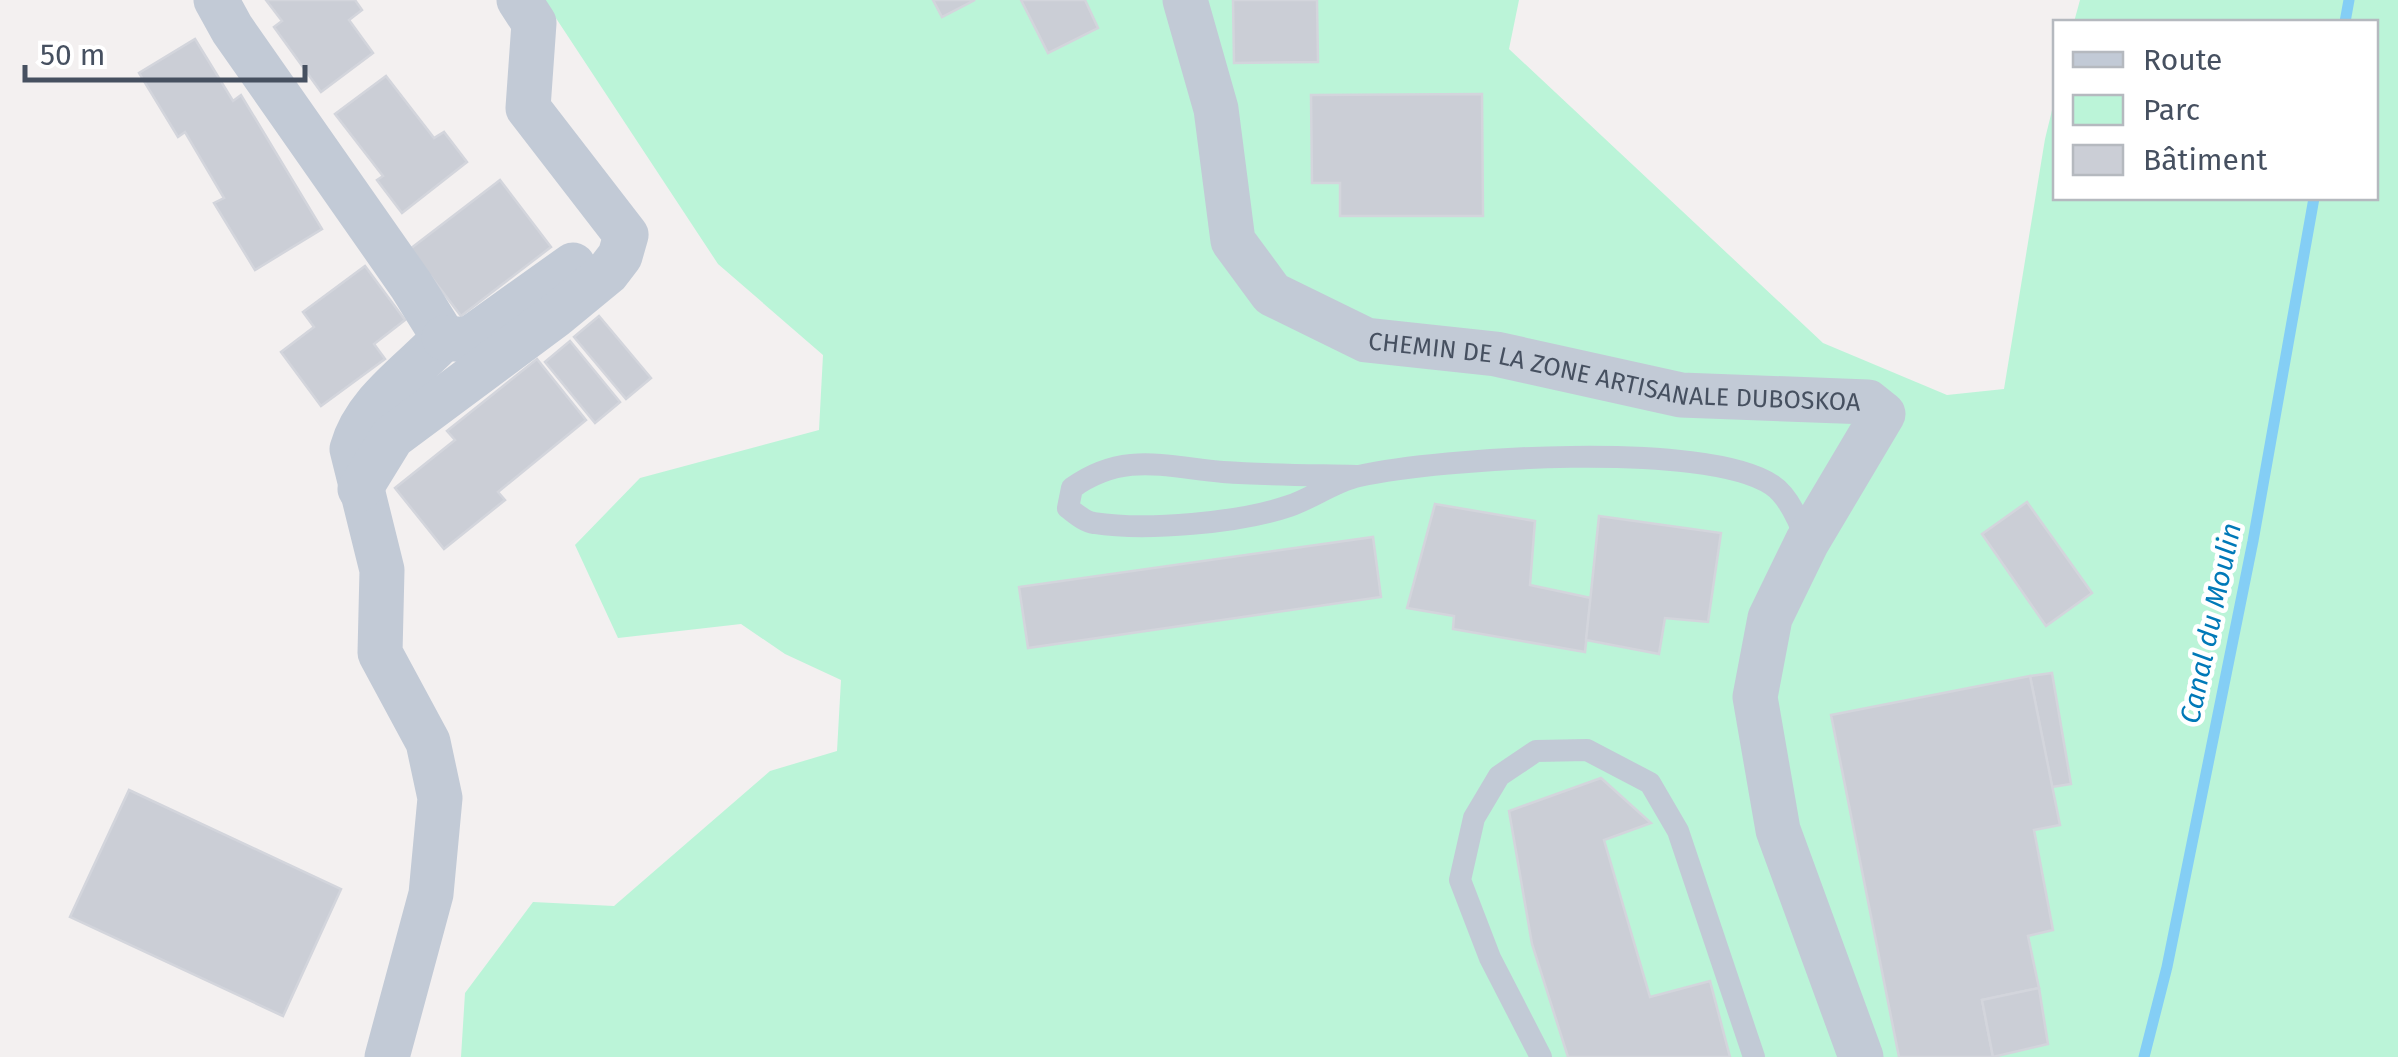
<svg xmlns="http://www.w3.org/2000/svg" width="2398" height="1057" viewBox="0 0 2398 1057" font-family="'Fira Sans',sans-serif">
  <style>
    .green { fill: #bbf4d8 }
    .lines { fill: none; stroke-linecap: round; stroke-linejoin: round }
    .stream { stroke: #84cef5; stroke-width: 11 }
    .building { fill: #cbced6; stroke: #d3d5dc; stroke-width: 2.5 }
    .lane { stroke: #c2cad6; stroke-width: 22 }
    .street { stroke: #c2cad6; stroke-width: 45 }
    .labels { text-anchor: middle; stroke-width: 9; stroke-linejoin: round; paint-order: stroke }
    .street-label { font-size: 25px; fill: #465060; stroke: #fff }
    .water-label { font-size: 28px; font-style: italic; fill: #0079b8; stroke: #fff }
  </style>
  <rect width="100%" height="100%" fill="#f3f0f0"/>
  <polygon class="green" points="544,0 1519,0 1509,49 1823,343 1947,395 2004,389 2045,139 2055,98 2056,198 2376,198 2376,22 2074,22 2080,0 2398,0 2398,1057 461,1057 465,993 533,902 614,906 770,771 837,751 841,680 785,654 741,624 618,638 575,545 640,478 819,430 823,355 718,264"/>
  <g class="lines">
    <g class="stream">
      <polyline points="2345,22 2349,0"/>
      <polyline points="2144,1057 2167,967 2253,541 2314,198"/>
    </g>
  </g>
  <g class="building">
    <polygon points="266,0 355,0 362,10 349,20 373,53 321,92 274,27 282,21"/>
    <polygon points="933,0 975,0 942,17"/>
    <polygon points="1021,0 1085,0 1098,28 1048,53"/>
    <polygon points="1233,0 1317,0 1318,62 1234,63"/>
    <polygon points="195,39 233,101 241,95 322,229 255,270 214,203 224,198 185,132 178,137 139,73"/>
    <polygon points="386,76 434,138 444,132 467,162 402,213 377,180 383,176 335,114"/>
    <polygon points="1482,94 1483,216 1340,216 1340,183 1312,183 1311,95"/>
    <polygon points="500,180 551,247 461,316 410,249"/>
    <polygon points="365,266 405,320 374,344 385,359 321,406 281,352 314,327 303,312"/>
    <polygon points="599,316 651,378 626,399 574,337"/>
    <polygon points="570,341 620,402 595,423 545,362"/>
    <polygon points="537,359 586,420 498,492 505,500 444,549 395,488 455,440 447,431"/>
    <polygon points="2027,502 2092,593 2046,626 1982,534"/>
    <polygon points="1435,504 1535,521 1530,585 1591,598 1585,652 1453,629 1454,616 1407,608"/>
    <polygon points="1599,516 1721,533 1708,622 1665,618 1659,654 1586,640"/>
    <polygon points="1373,537 1381,597 1028,648 1019,587"/>
    <polygon points="2052,673 2071,784 2052,787 2030,676"/>
    <polygon points="2030,676 2060,825 2034,830 2053,930 2028,936 2039,988 1982,1000 1993,1057 1899,1057 1831,715"/>
    <polygon points="1601,778 1651,823 1604,840 1650,997 1710,981 1730,1057 1568,1057 1532,944 1509,811"/>
    <polygon points="129,790 341,889 283,1016 70,917"/>
    <polygon points="2039,988 2048,1044 1993,1057 1982,1000"/>
  </g>
  <g class="lines">
    <g class="lane">
      <path d="M 1356,476 C 1312,475 1267,475 1223,472 C 1166,467 1123,451 1072,488 L 1068,508 C 1076,514 1085,522 1094,523 C 1146,531 1239,523 1289,506 C 1313,498 1335,481 1359,476 C 1439,458 1706,440 1772,485 C 1789,496 1800,523 1807,542"/>
      <polyline points="1541,1057 1490,958 1460,880 1474,818 1499,776 1536,751 1587,750 1650,783 1678,831 1754,1057"/>
    </g>
    <g class="street">
      <path d="M 216,0 L 232,29 L 411,285 L 444,338 C 412,372 365,402 352,449 L 382,570 L 380,653 L 428,742 L 440,798 L 431,894 L 387,1057"/>
      <path id="s1" d="M 1185,0 L 1216,109 L 1233,241 L 1272,294 L 1366,340 L 1496,354 L 1681,395 L 1868,402 L 1883,414 L 1807,542 L 1770,618 L 1755,697 L 1778,830 L 1861,1057"/>
      <polyline points="444,338 468,340 573,265"/>
      <polyline points="360,489 392,437 556,315 607,273 620,256 626,235 528,108 534,23 519,0"/>
    </g>
  </g>
  <g class="labels">
    <g class="street-label">
      <text dy="9" stroke="none"><textPath href="#s1" startOffset="668">CHEMIN DE LA ZONE ARTISANALE DUBOSKOA</textPath></text>
    </g>
    <g class="water-label">
      <text transform="translate(2210 623) rotate(-78)" y="10">Canal du Moulin</text>
    </g>
  </g>
  <rect x="2053" y="20" width="325" height="180" fill="#ffffff" stroke="#b5b9bf" stroke-width="2.5"/>
  <rect x="2073" y="52" width="50" height="15" fill="#c2cad6" stroke="#b5b9bf" stroke-width="2.5"/>
  <text x="2143" y="70" font-size="30" fill="#465060">Route</text>
  <rect x="2073" y="95" width="50" height="30" fill="#bbf4d8" stroke="#b5b9bf" stroke-width="2.5"/>
  <text x="2143" y="120" font-size="30" fill="#465060">Parc</text>
  <rect x="2073" y="145" width="50" height="30" fill="#cbced6" stroke="#b5b9bf" stroke-width="2.5"/>
  <text x="2143" y="170" font-size="30" fill="#465060">Bâtiment</text>
  <path d="M25 65v15h280v-15" fill="none" stroke="#465060" stroke-width="5"/>
  <text x="40" y="65" font-size="30" fill="#465060" stroke="#ffffff" stroke-width="8" paint-order="stroke">50 m</text>
</svg>
